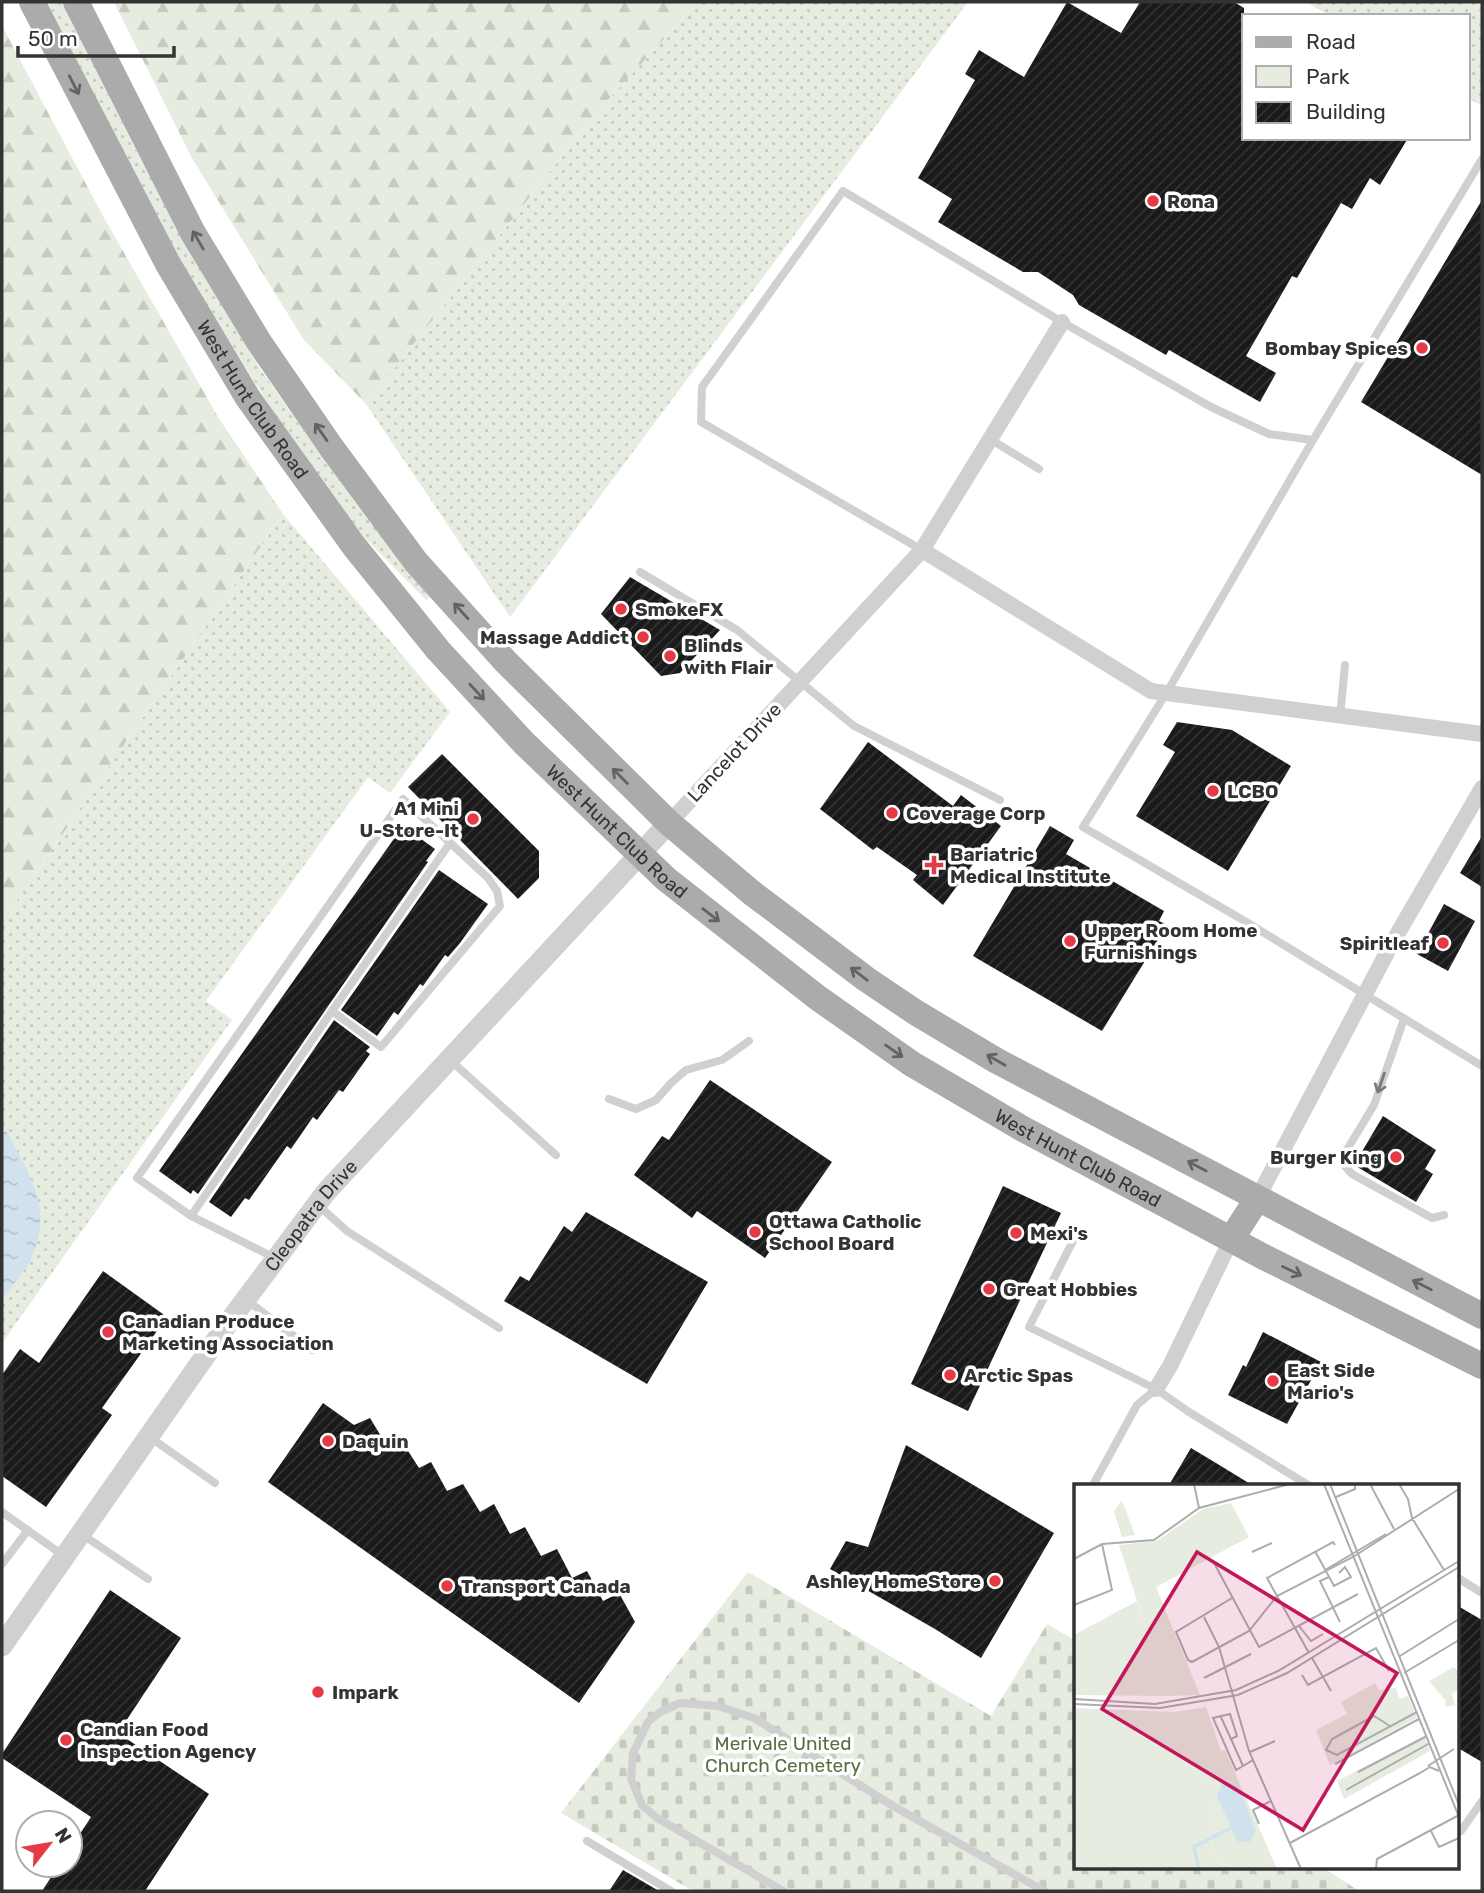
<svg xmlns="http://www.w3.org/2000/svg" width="1484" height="1893" viewBox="0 0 1484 1893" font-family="Rubik,sans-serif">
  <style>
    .green { fill: url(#green-dots) }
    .forest { fill: url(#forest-firs) }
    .cemetery { fill: url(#cemetery-stones) }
    .water { fill: url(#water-ripples) }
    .building { fill: url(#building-hatch) }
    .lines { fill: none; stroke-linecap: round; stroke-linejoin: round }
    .service { stroke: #d0d0d0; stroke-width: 8 }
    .minor { stroke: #d0d0d0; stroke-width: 16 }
    .tertiary { stroke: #d0d0d0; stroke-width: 21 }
    .primary { stroke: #ababab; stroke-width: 26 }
    .oneway { stroke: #636363 }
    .oneway2 { stroke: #7a7a7a }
    .poi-dot { fill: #e63946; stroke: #fff; stroke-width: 2.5 }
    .labels { text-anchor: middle; stroke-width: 7; stroke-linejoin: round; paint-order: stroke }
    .poi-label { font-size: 19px; font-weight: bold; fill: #333; stroke: #fff; text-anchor: start }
    .street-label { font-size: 19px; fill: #333; stroke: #fff }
    .park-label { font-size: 19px; fill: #56703f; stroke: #fff }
    .inset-river { fill: none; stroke: #cfe2ee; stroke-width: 3.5 }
    .inset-road { fill: none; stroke: #adadad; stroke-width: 2 }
    .view { fill: #c2185b; fill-opacity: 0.15; stroke: #c2185b; stroke-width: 3.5 }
    .inset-edge { fill: none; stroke: #333; stroke-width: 3.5 }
  </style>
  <defs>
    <pattern id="green-dots" width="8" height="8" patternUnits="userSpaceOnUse" patternTransform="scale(1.75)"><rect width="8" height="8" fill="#e6ecdf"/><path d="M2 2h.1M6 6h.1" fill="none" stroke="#c6cbc0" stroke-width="1.8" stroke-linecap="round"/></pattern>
    <pattern id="forest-firs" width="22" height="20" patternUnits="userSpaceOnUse" patternTransform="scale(1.75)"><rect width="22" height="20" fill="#e6ecdf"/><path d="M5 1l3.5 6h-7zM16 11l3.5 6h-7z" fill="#c6cbc0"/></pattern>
    <pattern id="cemetery-stones" width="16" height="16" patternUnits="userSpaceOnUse" patternTransform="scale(1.75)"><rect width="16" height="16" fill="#e6ecdf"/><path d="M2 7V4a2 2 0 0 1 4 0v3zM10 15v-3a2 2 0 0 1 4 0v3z" fill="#c6cbc0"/></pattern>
    <pattern id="water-ripples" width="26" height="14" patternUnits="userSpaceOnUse" patternTransform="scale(1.75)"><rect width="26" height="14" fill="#cfe2ee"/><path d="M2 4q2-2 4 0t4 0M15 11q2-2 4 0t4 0" fill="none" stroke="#b2c2cd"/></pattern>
    <pattern id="building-hatch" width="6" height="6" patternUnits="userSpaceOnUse" patternTransform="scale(1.75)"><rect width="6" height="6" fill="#1a1a1a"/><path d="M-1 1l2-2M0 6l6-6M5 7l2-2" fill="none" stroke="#333"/></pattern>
  </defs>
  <rect width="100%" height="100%" fill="#fff"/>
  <g class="green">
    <polygon points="47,2 62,2 139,156 223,307 261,370 331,469 430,597 426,600 365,538 319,478 270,407 181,262"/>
    <polygon points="698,2 968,2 510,617 366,404 597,112"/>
    <polygon points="1306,2 1482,2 1482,106 1468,98 1468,16 1330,16"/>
    <polygon points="283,514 450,712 390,793 368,777 206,1001 232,1020 2,1343 2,922"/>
  </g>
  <g class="forest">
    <polygon points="114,2 698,2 597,112 366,404 304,340 193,160"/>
    <polygon points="2,26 103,216 218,417 283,514 2,922"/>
  </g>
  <polygon class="cemetery" points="748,1572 991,1716 1047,1624 1076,1641 1076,1867 1322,1867 1359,1891 693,1891 561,1813"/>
  <path class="water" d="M 2,1131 L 7,1132 C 30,1176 54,1210 31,1259 C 24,1273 11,1287 2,1299 Z"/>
  <g class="building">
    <polygon points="1067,2 1121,33 1140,2 1234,2 1244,8 1244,138 1408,138 1380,185 1370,178 1352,209 1341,203 1297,278 1292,276 1246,356 1276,373 1260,402 1169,350 1166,355 1079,305 1073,295 1038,272 1023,272 938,222 952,199 918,178 975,80 965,74 979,50 1024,77"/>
    <polygon points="1482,200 1482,475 1361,402"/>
    <polygon points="630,577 720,630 680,673 661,676 601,614"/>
    <polygon points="1177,722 1232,730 1291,766 1228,871 1136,816 1175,752 1163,745"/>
    <polygon points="868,742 953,806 961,795 1001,826 943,905 913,880 917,875 877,847 873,850 820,809"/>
    <polygon points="442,754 539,851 539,878 518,899 408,787"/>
    <polygon points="403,826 435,849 426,861 428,862 198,1194 193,1190 191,1194 159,1171"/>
    <polygon points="1050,826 1074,840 1066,854 1164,911 1159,921 1167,925 1102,1031 973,956"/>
    <polygon points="1482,836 1482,887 1460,873"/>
    <polygon points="439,870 488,904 460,943 448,957 445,955 423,986 420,984 398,1015 394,1012 377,1036 341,1010"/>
    <polygon points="1444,904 1475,921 1448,971 1417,954"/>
    <polygon points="334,1020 370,1047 366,1051 370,1054 343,1092 339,1090 317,1120 313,1117 291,1149 287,1146 249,1200 245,1198 231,1217 209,1202"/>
    <polygon points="710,1080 832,1162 765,1258 697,1211 692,1218 634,1175 662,1136 669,1140"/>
    <polygon points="1383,1116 1436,1150 1425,1169 1433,1174 1416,1202 1354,1165"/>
    <polygon points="1003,1186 1061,1213 968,1411 911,1384"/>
    <polygon points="586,1212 708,1282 647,1384 504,1301 520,1276 529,1281 564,1226 572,1232"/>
    <polygon points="103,1271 167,1317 102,1408 112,1415 46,1507 2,1476 2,1375 20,1349 39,1363"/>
    <polygon points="1263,1332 1321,1362 1287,1424 1228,1395 1243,1365 1246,1367"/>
    <polygon points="323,1403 354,1425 370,1418 387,1446 401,1440 419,1468 431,1462 447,1491 463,1484 480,1512 494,1504 510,1534 525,1527 541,1556 557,1549 572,1578 587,1571 603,1601 619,1593 635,1622 579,1703 268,1482"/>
    <polygon points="906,1445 1054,1533 981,1658 935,1629 830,1569 846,1541 868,1547"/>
    <polygon points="1191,1448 1216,1463 1252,1485 1169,1485"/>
    <polygon points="110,1590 181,1638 118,1733 209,1794 145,1891 42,1891 59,1865 70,1865 70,1849 91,1817 2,1758 2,1754"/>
    <polygon points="1458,1606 1482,1620 1482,1762 1458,1748"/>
    <polygon points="623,1870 659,1891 609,1891"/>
  </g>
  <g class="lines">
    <g class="service">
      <polyline points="1482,159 1313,440 1167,692 1083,827 1243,920 1482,1066"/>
      <polyline points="990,439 1039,469"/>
      <polyline points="922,550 701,422 702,387 843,191 1062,322 1211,407 1269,434 1313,440"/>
      <polyline points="640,572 737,630 854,726 1000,800"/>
      <polyline points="1340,716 1345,665"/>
      <polyline points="332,1011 450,843"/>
      <polyline points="1404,1019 1374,1105 1345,1153 1343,1164 1352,1174 1432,1218 1444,1215"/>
      <polyline points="450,1060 556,1155"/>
      <polyline points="609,1099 636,1109 656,1100 671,1083 686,1070 722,1060 749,1041"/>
      <polyline points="319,1206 347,1231 499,1328"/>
      <polyline points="191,1216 332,1011 381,1047 500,906 497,891 488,878 403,799 137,1178 191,1216 275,1258"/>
      <polyline points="1073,1241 1029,1327 1156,1389 1189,1412 1308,1485"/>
      <polyline points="248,1301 312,1350"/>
      <polyline points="151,1438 215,1483"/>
      <polyline points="1093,1485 1137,1405 1156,1389"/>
      <polyline points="2,1512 64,1556"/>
      <polyline points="83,1535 148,1579"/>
      <polyline points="2,1564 28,1530"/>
      <polyline points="1458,1578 1482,1593"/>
      <polyline points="1461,1831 1482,1801"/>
      <polyline points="587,1841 671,1891"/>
      <polyline points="783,1891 657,1818 642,1805 631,1779 633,1753 648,1722 660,1712 680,1703 718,1706 754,1718 893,1806 1044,1891"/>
    </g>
    <g class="minor">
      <polyline points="922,550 1151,691 1482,734"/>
      <polyline points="669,823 922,550 1062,322"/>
      <polyline points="1257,1199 1391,945 1482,788"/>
      <polyline points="1156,1389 1170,1366 1232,1238"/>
    </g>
    <path class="tertiary" id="s1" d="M 2,1646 L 231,1319 L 326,1192 L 669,823"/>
    <g class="primary">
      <path id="s2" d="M 32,2 L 168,264 L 248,398 L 354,546 L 438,650 L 524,743 L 666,879 L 818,998 L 912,1064 L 1023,1129 L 1264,1257 L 1482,1366"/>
      <polyline points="76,2 193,233 259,342 331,447 416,562 506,662 669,823 752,893 866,979 915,1012 997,1061 1482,1316"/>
      <polyline points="1232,1238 1257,1199"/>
    </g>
  </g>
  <defs><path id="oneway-shaft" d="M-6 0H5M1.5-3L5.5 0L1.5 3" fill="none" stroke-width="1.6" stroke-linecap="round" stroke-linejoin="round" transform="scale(1.75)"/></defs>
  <g class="oneway">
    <use href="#oneway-shaft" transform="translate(74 85) rotate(63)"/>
    <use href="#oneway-shaft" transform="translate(198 240) rotate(-120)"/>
    <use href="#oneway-shaft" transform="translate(321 432) rotate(-125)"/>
    <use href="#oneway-shaft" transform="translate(461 611) rotate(-132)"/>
    <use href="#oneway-shaft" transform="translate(477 692) rotate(47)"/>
    <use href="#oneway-shaft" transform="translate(620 776) rotate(-135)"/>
    <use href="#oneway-shaft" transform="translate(711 915) rotate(38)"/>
    <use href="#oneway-shaft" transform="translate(859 974) rotate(-143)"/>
    <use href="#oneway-shaft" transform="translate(894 1051) rotate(35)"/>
    <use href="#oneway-shaft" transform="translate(996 1060) rotate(-150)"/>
    <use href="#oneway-shaft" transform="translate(1197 1166) rotate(-152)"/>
    <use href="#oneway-shaft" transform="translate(1292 1271) rotate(26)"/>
    <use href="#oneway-shaft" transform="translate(1422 1285) rotate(-153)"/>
  </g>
  <use class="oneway2" href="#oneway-shaft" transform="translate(1381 1083) rotate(109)"/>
  <g class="poi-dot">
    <circle cx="1153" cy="201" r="7"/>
    <circle cx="1422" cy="348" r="7"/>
    <circle cx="621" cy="609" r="7"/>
    <circle cx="643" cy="637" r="7"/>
    <circle cx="670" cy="656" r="7"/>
    <circle cx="1213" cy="791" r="7"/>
    <circle cx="892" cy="813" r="7"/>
    <circle cx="473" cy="819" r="7"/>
    <path d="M930.5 854.5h7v7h7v7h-7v7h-7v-7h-7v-7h7z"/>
    <circle cx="1070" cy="941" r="7"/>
    <circle cx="1443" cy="943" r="7"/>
    <circle cx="1396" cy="1157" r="7"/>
    <circle cx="755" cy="1232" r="7"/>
    <circle cx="1016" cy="1233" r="7"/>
    <circle cx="989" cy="1289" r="7"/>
    <circle cx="108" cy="1332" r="7"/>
    <circle cx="950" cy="1375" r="7"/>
    <circle cx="1273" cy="1381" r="7"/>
    <circle cx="328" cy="1441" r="7"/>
    <circle cx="995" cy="1581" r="7"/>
    <circle cx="447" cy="1586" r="7"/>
    <circle cx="318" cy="1692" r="7"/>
    <circle cx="66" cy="1740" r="7"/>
  </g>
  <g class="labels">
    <g class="poi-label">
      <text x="1167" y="208">Rona</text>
      <text x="1408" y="355" text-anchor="end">Bombay Spices</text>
      <text x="635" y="616">SmokeFX</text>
      <text x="629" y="644" text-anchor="end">Massage Addict</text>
      <text x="684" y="652">Blinds<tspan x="684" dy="22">with Flair</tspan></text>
      <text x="1227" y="798">LCBO</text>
      <text x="459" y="815" text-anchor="end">A1 Mini<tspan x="459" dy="22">U-Store-It</tspan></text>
      <text x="906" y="820">Coverage Corp</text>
      <text x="950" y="861">Bariatric<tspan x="950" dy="22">Medical Institute</tspan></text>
      <text x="1084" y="937">Upper Room Home<tspan x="1084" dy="22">Furnishings</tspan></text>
      <text x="1429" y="950" text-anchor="end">Spiritleaf</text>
      <text x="1382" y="1164" text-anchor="end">Burger King</text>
      <text x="769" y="1228">Ottawa Catholic<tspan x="769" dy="22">School Board</tspan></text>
      <text x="1030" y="1240">Mexi's</text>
      <text x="1003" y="1296">Great Hobbies</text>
      <text x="122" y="1328">Canadian Produce<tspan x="122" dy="22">Marketing Association</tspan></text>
      <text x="1287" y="1377">East Side<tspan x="1287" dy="22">Mario's</tspan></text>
      <text x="964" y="1382">Arctic Spas</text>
      <text x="342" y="1448">Daquin</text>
      <text x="981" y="1588" text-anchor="end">Ashley HomeStore</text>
      <text x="461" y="1593">Transport Canada</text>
      <text x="332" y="1699">Impark</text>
      <text x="80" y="1736">Candian Food<tspan x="80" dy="22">Inspection Agency</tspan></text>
    </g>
    <g class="street-label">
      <text dy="7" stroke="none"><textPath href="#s2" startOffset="455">West Hunt Club Road</textPath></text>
      <text transform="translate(734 752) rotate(-47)" y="7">Lancelot Drive</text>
      <text dy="7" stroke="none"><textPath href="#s2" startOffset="1022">West Hunt Club Road</textPath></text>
      <text dy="7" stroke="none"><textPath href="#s2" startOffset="1589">West Hunt Club Road</textPath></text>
      <text dy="7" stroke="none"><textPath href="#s1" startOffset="530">Cleopatra Drive</textPath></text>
    </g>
    <g class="park-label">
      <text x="783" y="1750">Merivale United<tspan x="783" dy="22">Church Cemetery</tspan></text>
    </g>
  </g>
  <g transform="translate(1074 1484)">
    <rect width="385" height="385" fill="#fff"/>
    <path d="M 47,17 L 50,22 L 61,51 L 48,53 L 40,28 ZM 157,19 L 175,53 L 82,103 L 126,211 L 94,212 L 45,61 L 83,57 L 129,25 ZM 380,183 L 385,188 L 385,205 L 378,210 L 381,221 L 371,223 L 372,217 L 355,197 ZM 132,223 L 147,267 L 151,266 L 203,385 L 157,385 L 139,368 L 135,350 L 144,341 L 133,314 L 133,299 L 101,228 Z" fill="#e6ecdf"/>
    <path d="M 63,117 L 94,212 L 0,211 L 0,151 ZM 0,224 L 101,228 L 133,299 L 133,314 L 144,341 L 135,350 L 139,368 L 157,385 L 0,385 Z" fill="#e6ecdf"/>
    <path d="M 301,199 L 305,206 L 322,204 L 325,215 L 334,212 L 343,234 L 256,281 L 242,246 L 273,230 L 267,218 ZM 350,252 L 356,267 L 270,315 L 263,297 Z" fill="#e6ecdf"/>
    <path d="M 149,297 L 164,302 L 182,347 L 175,358 L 163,357 L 143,312 Z" fill="#cfe2ee"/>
    <path class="inset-river" d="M 125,385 L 120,363 L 157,344"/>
    <path class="inset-road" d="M 120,0 L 125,24M 250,0 L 385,333M 256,0 L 385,321M 296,0 L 320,45M 325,0 L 334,15 L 338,34 L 370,86M 262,13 L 281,5 L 281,0M 241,67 L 260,102 L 277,93 L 271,83 L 265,89M 178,68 L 198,59M 0,75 L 28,60 L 80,56 L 125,24 L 216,0M 139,77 L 185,163 L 284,110M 251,86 L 312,50M 255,93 L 246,97 L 266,138M 158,114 L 102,148 L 114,176 L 118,178 L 175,147 L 203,112 L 279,73 L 385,5M 0,121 L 38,106 L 28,60M 130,133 L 145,163 L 175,267 L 227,385M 225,142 L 237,157 L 249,150M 235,169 L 193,94 L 259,58 L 261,61M 326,172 L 385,135M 238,174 L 257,207M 330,189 L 385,156M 228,191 L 234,201 L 302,164 L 315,187M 130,194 L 177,170M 0,215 L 81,220 L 162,206 L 204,187 L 385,77M 0,220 L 86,224 L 164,211 L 213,189 L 385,83M 146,231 L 157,255M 316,242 L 300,232 L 258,255 L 252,266 L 263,271 L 343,228M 176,268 L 201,257M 261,280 L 345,235M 169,282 L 157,255 L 163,252 L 156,230 L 139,234 L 162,286 L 169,282 L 179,276M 354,282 L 380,265M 284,288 L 353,252M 346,289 L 356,283 L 365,287M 272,306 L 356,259M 185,340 L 179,326 L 197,317M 357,347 L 365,363 L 385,354M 216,359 L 346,289M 302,385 L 303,375 L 385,331"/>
    <path class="view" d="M 123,68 L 323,189 L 229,346 L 28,225 Z"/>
    <rect width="385" height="385" class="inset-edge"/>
  </g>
  <rect width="1484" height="1893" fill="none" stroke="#333333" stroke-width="7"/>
  <rect x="1242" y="14" width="228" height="126" fill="#ffffff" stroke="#adadad" stroke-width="2"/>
  <rect x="1256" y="37" width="35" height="10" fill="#ababab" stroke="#adadad" stroke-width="2"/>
  <text x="1306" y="49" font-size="21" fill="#333333">Road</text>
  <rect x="1256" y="66" width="35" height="21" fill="#e6ecdf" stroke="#adadad" stroke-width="2"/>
  <text x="1306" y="84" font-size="21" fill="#333333">Park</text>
  <rect x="1256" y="102" width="35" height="21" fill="url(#building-hatch)" stroke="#adadad" stroke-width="2"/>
  <text x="1306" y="119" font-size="21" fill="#333333">Building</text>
  <g transform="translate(49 1844) rotate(59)"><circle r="33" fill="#ffffff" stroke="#adadad" stroke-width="2"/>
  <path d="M0-5L12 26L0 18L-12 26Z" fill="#e63946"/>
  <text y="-10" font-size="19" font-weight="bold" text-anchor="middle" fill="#333333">N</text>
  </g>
  <path d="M18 46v10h156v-10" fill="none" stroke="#333333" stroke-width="3.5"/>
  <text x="28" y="46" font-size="21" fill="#333333" stroke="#ffffff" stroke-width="5" paint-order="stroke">50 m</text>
</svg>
